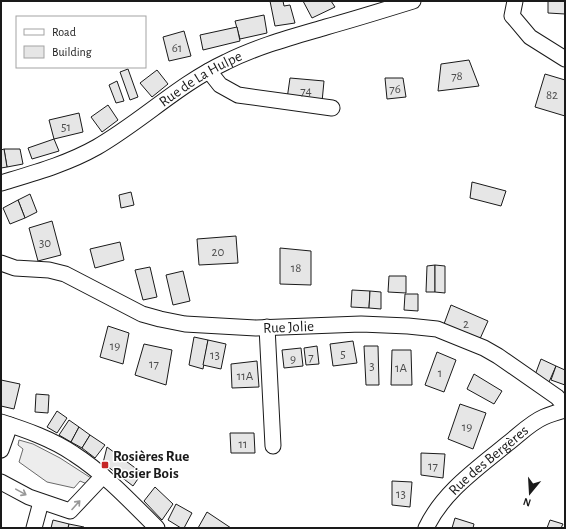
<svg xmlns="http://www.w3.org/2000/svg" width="566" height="529" viewBox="0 0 566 529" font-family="'Alegreya Sans',sans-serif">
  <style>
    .built { fill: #ededed; stroke: #6a6a6a }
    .building { fill: #e6e6e6; stroke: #1a1a1a }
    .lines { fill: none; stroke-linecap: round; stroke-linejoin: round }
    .minor-casing { stroke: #1a1a1a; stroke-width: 17 }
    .minor { stroke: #fff; stroke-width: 15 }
    .oneway { stroke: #989898 }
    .poi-dot { fill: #c62828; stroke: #fff; stroke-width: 1.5 }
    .labels { text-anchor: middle; stroke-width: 3; stroke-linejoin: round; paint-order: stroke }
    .number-label { font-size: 13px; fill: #4d4d4d }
    .street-label { font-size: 15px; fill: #1a1a1a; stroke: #fff }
    .poi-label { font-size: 15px; font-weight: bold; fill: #1a1a1a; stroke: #fff; text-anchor: start }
  </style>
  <rect width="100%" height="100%" fill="#fff"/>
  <polygon class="built" points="19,440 33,444 60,458 91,478 87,484 80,481 74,488 47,482 19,462 23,449 18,445"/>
  <g class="building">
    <polygon points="270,1 283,1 284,6 290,5 295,23 275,26"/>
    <polygon points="303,1 331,1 335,7 312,18"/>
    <polygon points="548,1 565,1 565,14 548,13"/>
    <polygon points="264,15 267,33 240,39 235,21"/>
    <polygon points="237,27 240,41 203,50 200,35"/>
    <polygon points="184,31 191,56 169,61 163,37"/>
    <polygon points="469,60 479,86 438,91 441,64"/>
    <polygon points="128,69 138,97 130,100 120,72"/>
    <polygon points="157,70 168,84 152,97 140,83"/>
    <polygon points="545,74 565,80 565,116 535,107"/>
    <polygon points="290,78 324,81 322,102 287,99"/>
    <polygon points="385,78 403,78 406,97 387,99"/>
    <polygon points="117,81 124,101 116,103 109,85"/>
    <polygon points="108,105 118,120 102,132 91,117"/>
    <polygon points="79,113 83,132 54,139 49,120"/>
    <polygon points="54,139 59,151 32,159 28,148"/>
    <polygon points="4,149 20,149 23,164 7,167"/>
    <polygon points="4,149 7,167 1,168 1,150"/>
    <polygon points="472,182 506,191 501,206 470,198"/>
    <polygon points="131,192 134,205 121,208 119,195"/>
    <polygon points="30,194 37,212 25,218 18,200"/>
    <polygon points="18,200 25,218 10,224 3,208"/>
    <polygon points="52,221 61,255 38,261 29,228"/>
    <polygon points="236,236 238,263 199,265 197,239"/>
    <polygon points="120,242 124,260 95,268 90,249"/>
    <polygon points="280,248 311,251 311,285 280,284"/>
    <polygon points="435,265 435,292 426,292 427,266"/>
    <polygon points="435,265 445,266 445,293 435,292"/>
    <polygon points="150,267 157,297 143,300 135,270"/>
    <polygon points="183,271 190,301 173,305 166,275"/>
    <polygon points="389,276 406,276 406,293 388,292"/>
    <polygon points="352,290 370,291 369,308 351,307"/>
    <polygon points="370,291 381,292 381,309 369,308"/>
    <polygon points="405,294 418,294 418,311 404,310"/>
    <polygon points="451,305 488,321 479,341 444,324"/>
    <polygon points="108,326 129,333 123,364 100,357"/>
    <polygon points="194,337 208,340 203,369 189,365"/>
    <polygon points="208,340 226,344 221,369 203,365"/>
    <polygon points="353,341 357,363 333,366 330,344"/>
    <polygon points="144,344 172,350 166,385 135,375"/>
    <polygon points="317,346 319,364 306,365 304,348"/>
    <polygon points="364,346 378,346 379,385 366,385"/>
    <polygon points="301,348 303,366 284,368 282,350"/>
    <polygon points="392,350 411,350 412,385 391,385"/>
    <polygon points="437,352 456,360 444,392 425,385"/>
    <polygon points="541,359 556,366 549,382 535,375"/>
    <polygon points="257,361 259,387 232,388 231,364"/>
    <polygon points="556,366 565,370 565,385 551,380"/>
    <polygon points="474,374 502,391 494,404 467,389"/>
    <polygon points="1,380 20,384 14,409 1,406"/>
    <polygon points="36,394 49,395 48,413 35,412"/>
    <polygon points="460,404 486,413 473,449 448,439"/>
    <polygon points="57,411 67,418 57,433 47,427"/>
    <polygon points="69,420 79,427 71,442 59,435"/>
    <polygon points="79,427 90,435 82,448 71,442"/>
    <polygon points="230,433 254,433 255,453 231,453"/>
    <polygon points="90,435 105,445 95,458 82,448"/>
    <polygon points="107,447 142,473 133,486 103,463"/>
    <polygon points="421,453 445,454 443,478 421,475"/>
    <polygon points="392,481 412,482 410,507 392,505"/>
    <polygon points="155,487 173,504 162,520 144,501"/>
    <polygon points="176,504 192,513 184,528 181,528 168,520"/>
    <polygon points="207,512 231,528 198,528"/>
    <polygon points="455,518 474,524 473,528 452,528"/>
    <polygon points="53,520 69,524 68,528 51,528"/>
    <polygon points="550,520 563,524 561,528 547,528"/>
    <polygon points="69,524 84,527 84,528 68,528"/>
  </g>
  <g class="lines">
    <defs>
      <g id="minor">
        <polyline points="515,1 512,16 514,18 530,37 565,59"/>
        <polyline points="209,71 220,85 238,95 332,108"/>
        <path id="s1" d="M 1,183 C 34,173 67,164 97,147 C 142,121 179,84 226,62 C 258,46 292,37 326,27 C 355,19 384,10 413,1"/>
        <path id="s2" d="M 1,263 L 15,268 L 49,270 L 65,274 L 142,314 L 160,319 L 185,324 L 256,328 L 361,324 L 408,326 L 437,329 L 484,348 L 498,356 L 557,397 L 565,406"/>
        <polyline points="267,327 273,446"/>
        <path d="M 1,422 C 26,430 52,439 74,454 C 105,474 131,502 157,528"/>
        <polyline points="1,450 10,425"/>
        <polyline points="1,482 29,497 70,511 103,476"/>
        <polyline points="34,528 41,502"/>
        <path id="s3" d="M 426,528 C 443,492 477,469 507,444 C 519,435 530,423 544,417 C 551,414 558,412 565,410"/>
      </g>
    </defs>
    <use href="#minor" class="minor-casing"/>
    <use href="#minor" class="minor"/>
  </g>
  <defs><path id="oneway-shaft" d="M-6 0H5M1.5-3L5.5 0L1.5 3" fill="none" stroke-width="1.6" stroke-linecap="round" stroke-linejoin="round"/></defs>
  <g class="oneway">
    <use href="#oneway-shaft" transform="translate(21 492) rotate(29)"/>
    <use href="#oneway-shaft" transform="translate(76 505) rotate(-48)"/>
  </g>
  <rect class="poi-dot" x="101" y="461" width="8" height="8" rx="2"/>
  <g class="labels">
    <g class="number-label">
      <text x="177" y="52">61</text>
      <text x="457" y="80">78</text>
      <text x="395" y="93">76</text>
      <text x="306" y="95">74</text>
      <text x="552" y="99">82</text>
      <text x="66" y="131">51</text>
      <text x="45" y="247">30</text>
      <text x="218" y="256">20</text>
      <text x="296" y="272">18</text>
      <text x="466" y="328">2</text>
      <text x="115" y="350">19</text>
      <text x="343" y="358">5</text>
      <text x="215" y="359">13</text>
      <text x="311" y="361">7</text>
      <text x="293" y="363">9</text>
      <text x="154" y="368">17</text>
      <text x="372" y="370">3</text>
      <text x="401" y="372">1A</text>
      <text x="440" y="377">1</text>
      <text x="245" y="380">11A</text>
      <text x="467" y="431">19</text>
      <text x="243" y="448">11</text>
      <text x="433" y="470">17</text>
      <text x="401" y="498">13</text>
    </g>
    <g class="street-label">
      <text dy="5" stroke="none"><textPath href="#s1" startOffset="227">Rue de La Hulpe</textPath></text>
      <text dy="5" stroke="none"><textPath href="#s2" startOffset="300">Rue Jolie</textPath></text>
      <text dy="5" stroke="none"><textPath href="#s3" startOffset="93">Rue des Bergères</textPath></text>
    </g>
    <g class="poi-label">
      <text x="113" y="461">Rosières Rue<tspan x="113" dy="17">Rosier Bois</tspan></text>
    </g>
  </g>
  <rect width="566" height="529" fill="none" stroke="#1a1a1a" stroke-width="4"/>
  <rect x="16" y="16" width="130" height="52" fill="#ffffff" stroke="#a3a3a3"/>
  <rect x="24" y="29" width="20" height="6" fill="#ffffff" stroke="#a3a3a3"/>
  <text x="52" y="36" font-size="12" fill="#1a1a1a">Road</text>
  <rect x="24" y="46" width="20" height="12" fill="#e6e6e6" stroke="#a3a3a3"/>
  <text x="52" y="56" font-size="12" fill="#1a1a1a">Building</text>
  <g transform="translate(530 493) rotate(198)" stroke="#ffffff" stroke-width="3" paint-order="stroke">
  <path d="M0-3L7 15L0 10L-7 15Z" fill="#1a1a1a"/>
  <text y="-6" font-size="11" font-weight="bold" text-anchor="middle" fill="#1a1a1a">N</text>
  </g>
</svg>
